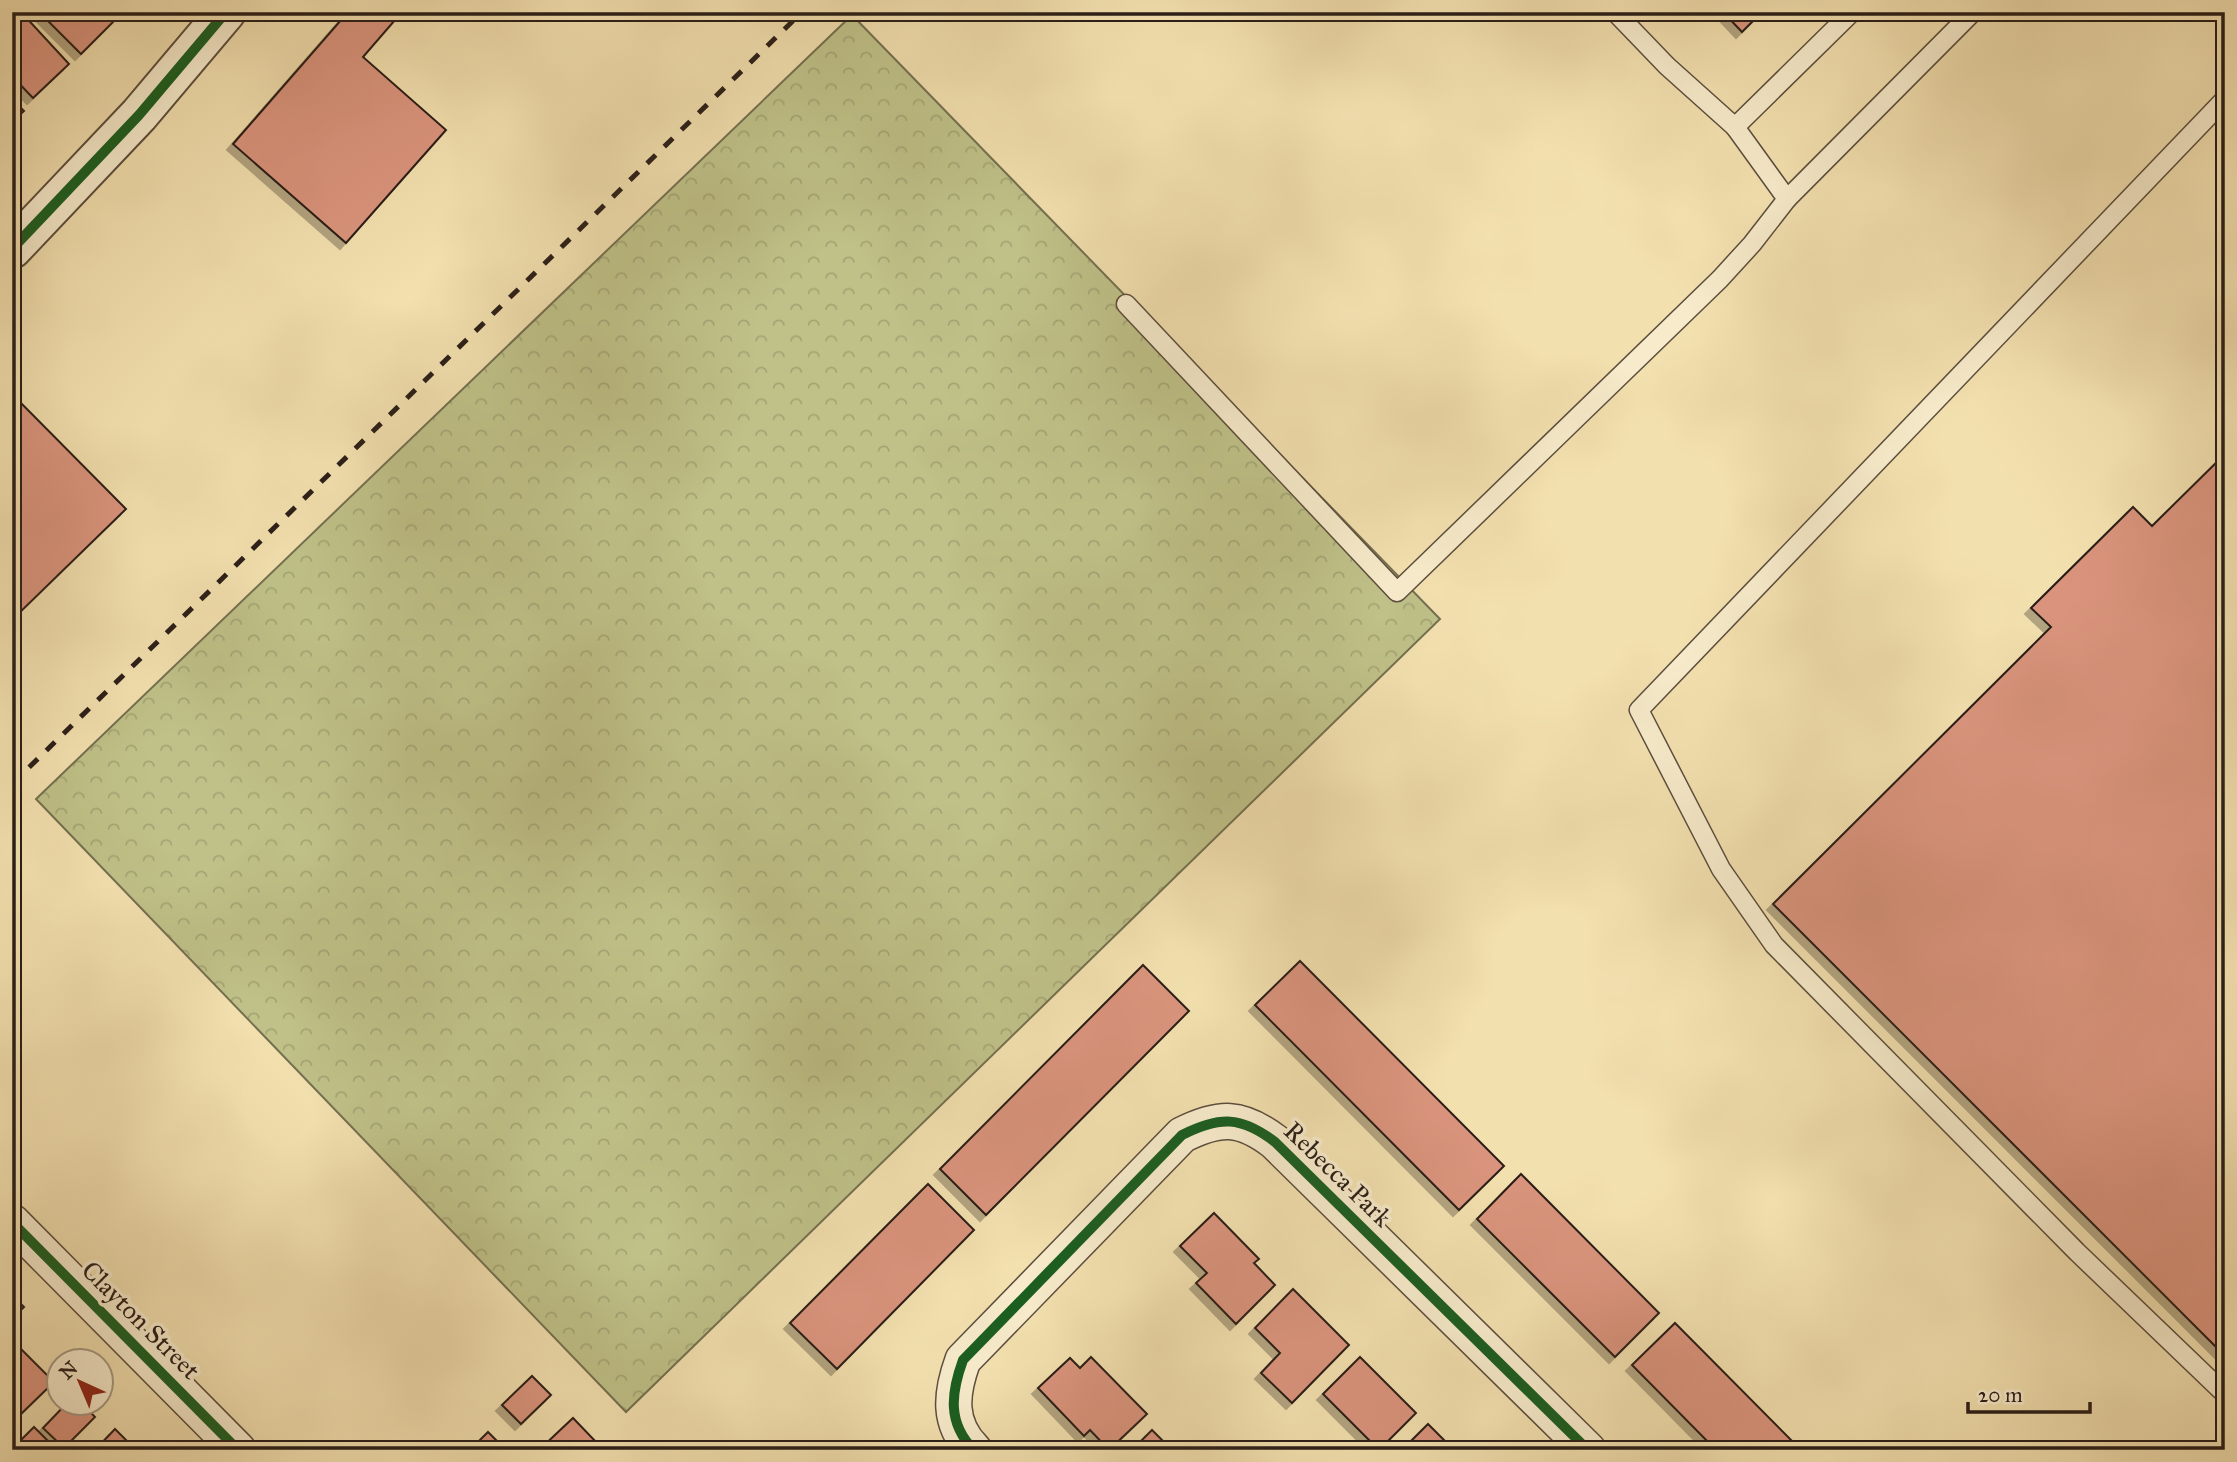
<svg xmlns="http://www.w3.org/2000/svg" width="2237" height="1462" viewBox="0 0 2237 1462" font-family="'IM FELL Great Primer',serif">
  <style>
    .forest { fill: url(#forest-crowns); stroke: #747050; stroke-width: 2 }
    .building { fill: #da947d; stroke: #2a1e18; stroke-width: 2; filter: url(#shadow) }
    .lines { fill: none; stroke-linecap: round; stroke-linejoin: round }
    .service-casing { stroke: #5c4e3e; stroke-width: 21 }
    .minor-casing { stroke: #5c4e3e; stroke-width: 38 }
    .tertiary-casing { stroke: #5c4e3e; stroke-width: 42 }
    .service { stroke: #f7ebcb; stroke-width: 18 }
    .minor { stroke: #f7ebcb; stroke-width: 35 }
    .tertiary { stroke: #f7ebcb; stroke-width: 38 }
    .rail { stroke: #2a1e18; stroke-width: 5; stroke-dasharray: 12 12; stroke-linecap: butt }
    .cycleway-casing { stroke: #f7ebcb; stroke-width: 15 }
    .cycleway { stroke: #1b5e20; stroke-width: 10 }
    .labels { text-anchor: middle; stroke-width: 7; stroke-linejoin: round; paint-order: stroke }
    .street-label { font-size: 26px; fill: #2a1e18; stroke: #f7ebcb }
  </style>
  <defs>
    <pattern id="forest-crowns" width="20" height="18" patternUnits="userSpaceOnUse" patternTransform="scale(1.75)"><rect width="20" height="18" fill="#bfc188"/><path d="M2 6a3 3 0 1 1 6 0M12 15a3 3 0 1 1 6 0" fill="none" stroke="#a4a575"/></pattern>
    <filter id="shadow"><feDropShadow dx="-6" dy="6" stdDeviation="0" flood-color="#0004"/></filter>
  </defs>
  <rect width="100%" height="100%" fill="#f3e0af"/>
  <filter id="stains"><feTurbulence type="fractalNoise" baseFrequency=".00286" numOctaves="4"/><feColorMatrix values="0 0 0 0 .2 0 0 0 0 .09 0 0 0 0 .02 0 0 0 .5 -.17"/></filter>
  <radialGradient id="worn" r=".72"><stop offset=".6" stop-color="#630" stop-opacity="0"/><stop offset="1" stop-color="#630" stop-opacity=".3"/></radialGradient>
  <polygon class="forest" points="852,15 1440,619 626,1412 36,799"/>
  <g class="building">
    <polygon points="12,12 21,12 69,64 33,98 12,76"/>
    <polygon points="39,12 111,12 117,18 81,54"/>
    <polygon points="348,12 402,12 363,57 446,130 346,243 233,144"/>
    <polygon points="1723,12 1762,12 1742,32"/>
    <polygon points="12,99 24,111 12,122"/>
    <polygon points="12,394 126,509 12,620"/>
    <polygon points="2225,454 2225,1356 1773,904 2051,627 2031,608 2133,507 2152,526"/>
    <polygon points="1300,961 1504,1166 1459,1210 1255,1005"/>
    <polygon points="1143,965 1189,1011 986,1215 940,1169"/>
    <polygon points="1521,1174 1659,1313 1615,1357 1477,1219"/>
    <polygon points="928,1184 974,1230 837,1369 790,1323"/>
    <polygon points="1214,1213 1259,1259 1254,1263 1275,1285 1236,1324 1196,1283 1207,1273 1180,1246"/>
    <polygon points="1293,1289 1349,1345 1292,1403 1261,1373 1280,1353 1255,1328"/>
    <polygon points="12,1295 24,1307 12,1319"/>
    <polygon points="1675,1323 1801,1450 1716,1450 1632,1365"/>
    <polygon points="12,1340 54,1382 21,1414 12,1405"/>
    <polygon points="1091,1357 1147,1414 1109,1450 1090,1430 1084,1436 1038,1388 1070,1358 1080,1368"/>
    <polygon points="1360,1357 1416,1413 1379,1450 1323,1394"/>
    <polygon points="532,1376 551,1395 521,1424 502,1405"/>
    <polygon points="68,1402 81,1402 95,1417 64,1448 43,1428"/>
    <polygon points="573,1418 600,1446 597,1450 539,1450"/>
    <polygon points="1428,1424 1454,1450 1402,1450"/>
    <polygon points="34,1427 57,1450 17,1450 14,1447"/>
    <polygon points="115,1429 136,1450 95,1450"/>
    <polygon points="1152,1430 1172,1450 1132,1450"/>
    <polygon points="488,1432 506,1450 470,1450"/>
  </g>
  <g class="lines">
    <defs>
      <g id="service">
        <polyline points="1615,12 1667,66 1735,127 1852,12"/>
        <polyline points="2225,99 1639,710 1721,869 1774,945 2077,1252 2225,1394"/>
        <polyline points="1787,199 1973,12"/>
        <polyline points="1126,304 1397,592 1720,279 1752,244 1787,199 1735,127"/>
      </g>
      <g id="minor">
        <polyline points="12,1222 238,1450"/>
        <path d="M 974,1450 C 947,1423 951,1393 963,1360 L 1182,1135 C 1220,1116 1241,1116 1275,1142 L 1588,1450"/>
      </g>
      <polyline id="tertiary" points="12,249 139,115 226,12"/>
    </defs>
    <use href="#service" class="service-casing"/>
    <use href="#minor" class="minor-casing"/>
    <use href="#tertiary" class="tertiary-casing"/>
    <use href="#service" class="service"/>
    <use href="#minor" class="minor"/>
    <use href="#tertiary" class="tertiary"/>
    <polyline class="rail" points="12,784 802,12"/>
    <defs>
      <g id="cycleway">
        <polyline points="12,249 139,115 226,12"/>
        <polyline points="12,1222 238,1450"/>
        <path d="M 974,1450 C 947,1423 951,1393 963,1360 L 1182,1135 C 1220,1116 1241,1116 1275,1142 L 1588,1450"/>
      </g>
    </defs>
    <use href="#cycleway" class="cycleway-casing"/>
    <use href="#cycleway" class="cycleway"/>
  </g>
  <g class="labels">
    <g class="street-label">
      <text transform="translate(1338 1174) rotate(44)" y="9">Rebecca Park</text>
      <text transform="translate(141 1320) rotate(45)" y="9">Clayton Street</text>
    </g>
  </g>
  <rect width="2237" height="1462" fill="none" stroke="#f3e0af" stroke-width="42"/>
  <rect x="14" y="14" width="2209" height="1434" fill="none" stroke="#2a1e18" stroke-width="3.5"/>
  <rect x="21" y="21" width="2195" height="1420" fill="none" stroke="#2a1e18" stroke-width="2"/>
  <g transform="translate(80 1382) rotate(316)"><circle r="33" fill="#f7ebcb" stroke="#a59983" stroke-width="2"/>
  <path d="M0-5L12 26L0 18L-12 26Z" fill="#8f2418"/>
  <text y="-10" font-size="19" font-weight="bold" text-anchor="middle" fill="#2a1e18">N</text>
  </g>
  <path d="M1968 1402v10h122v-10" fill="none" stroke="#2a1e18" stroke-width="3.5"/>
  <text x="1978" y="1402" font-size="21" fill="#2a1e18" stroke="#f7ebcb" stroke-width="5" paint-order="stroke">20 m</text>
  <rect width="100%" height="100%" filter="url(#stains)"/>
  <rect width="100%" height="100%" fill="url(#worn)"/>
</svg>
